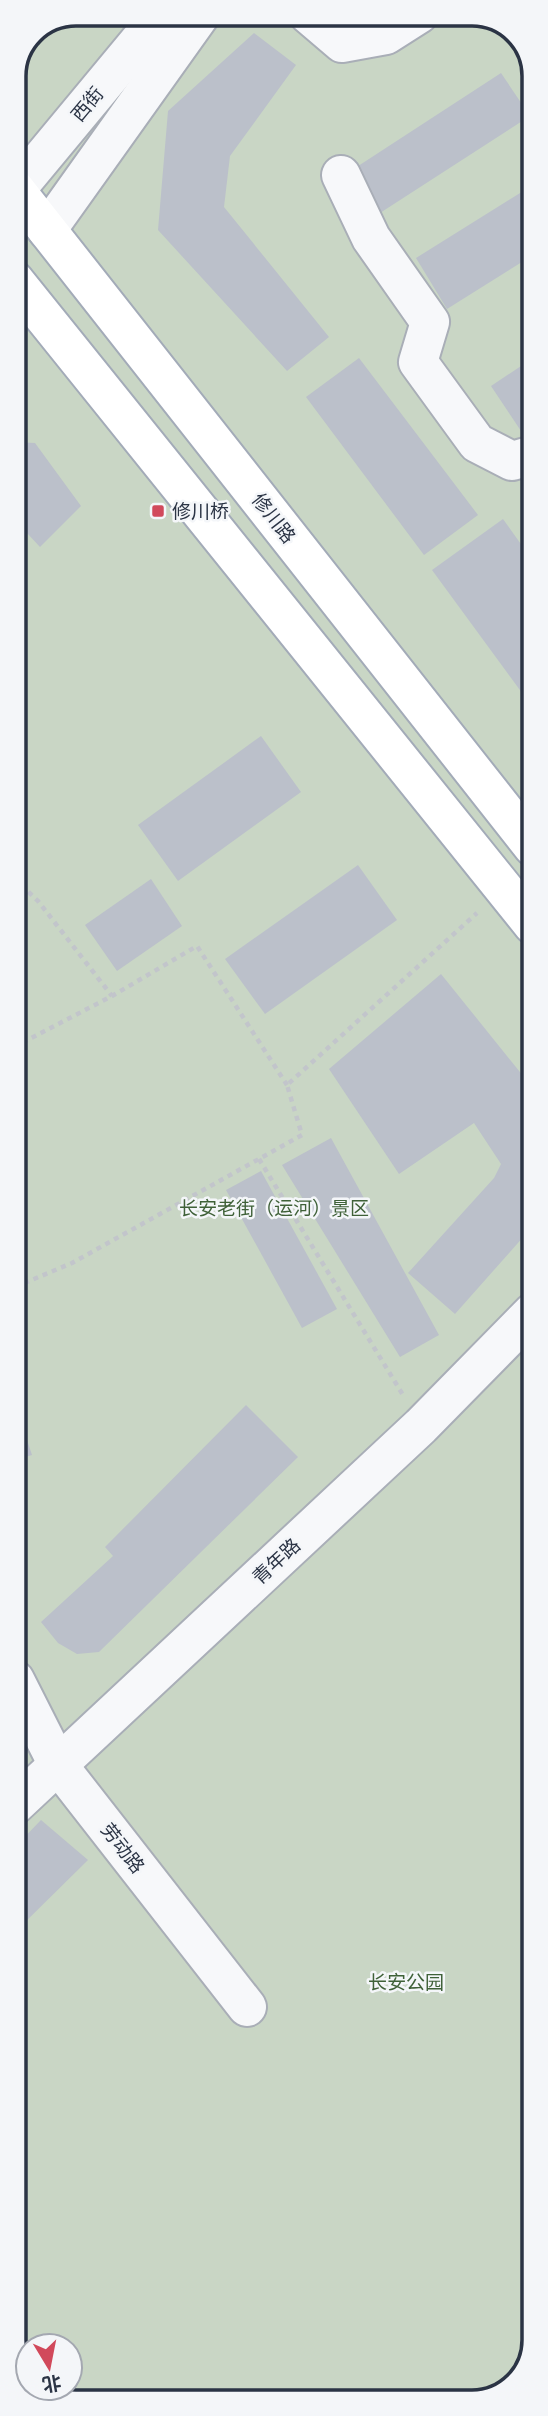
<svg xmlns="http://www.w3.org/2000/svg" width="548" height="2416" viewBox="0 0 548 2416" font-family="'Asap Condensed','Noto Sans SC',sans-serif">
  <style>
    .green { fill: #c9d6c5 }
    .building { fill: #bbc0ca }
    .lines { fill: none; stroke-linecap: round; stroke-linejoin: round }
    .minor-casing { stroke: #a9aeb7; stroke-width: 42 }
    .major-casing { stroke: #a3abb8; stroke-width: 42 }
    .path { stroke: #c2c5cb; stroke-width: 4.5; stroke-dasharray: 5 5; stroke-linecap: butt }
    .minor { stroke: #f7f8fa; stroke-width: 38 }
    .major { stroke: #fff; stroke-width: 38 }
    .poi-dot { fill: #d1495b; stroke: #f4f6f9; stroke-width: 2.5 }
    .labels { text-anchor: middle; stroke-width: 5; stroke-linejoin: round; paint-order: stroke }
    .street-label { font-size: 19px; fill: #2b3445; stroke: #f4f6f9 }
    .poi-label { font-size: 19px; fill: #2b3445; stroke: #f4f6f9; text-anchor: start }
    .park-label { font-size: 19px; fill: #3f6138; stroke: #f4f6f9 }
    .rim { fill: none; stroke: #2b3445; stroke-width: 3.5 }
  </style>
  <rect width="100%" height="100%" fill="#e4e7ec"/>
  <polygon class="green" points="76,14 480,14 516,32 533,64 534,2341 519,2381 484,2401 68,2402 38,2388 70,2388 70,2346 28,2346 28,2375 15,2352 14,75 32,32"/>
  <g class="building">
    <polygon points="254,33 296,65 230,156 224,207 329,337 287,371 158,230 168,111"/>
    <polygon points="501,73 530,116 380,213 352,170"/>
    <polygon points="533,185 533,255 447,309 416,258"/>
    <polygon points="359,358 478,515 424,555 306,397"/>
    <polygon points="533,358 533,432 525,437 491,386"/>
    <polygon points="14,442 35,443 81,506 40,547 14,519"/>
    <polygon points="503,519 533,561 533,708 432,570"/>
    <polygon points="261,736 301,792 178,881 138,825"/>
    <polygon points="358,865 397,920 265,1014 225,959"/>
    <polygon points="151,879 182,926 117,971 85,925"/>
    <polygon points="441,974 524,1077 533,1099 533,1200 529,1209 533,1213 533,1226 455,1314 408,1273 494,1178 501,1164 474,1123 399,1174 329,1069"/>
    <polygon points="331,1138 439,1335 400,1357 282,1165"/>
    <polygon points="261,1171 337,1309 302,1328 226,1190"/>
    <polygon points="15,1404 32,1455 15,1460"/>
    <polygon points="246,1405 298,1457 99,1652 77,1654 58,1643 41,1622 113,1556 105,1547"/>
    <polygon points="41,1820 88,1860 15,1932 15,1847"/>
  </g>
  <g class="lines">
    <defs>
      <g id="minor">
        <polyline points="308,14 342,43 386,35 419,14"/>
        <polyline points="341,175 371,238 430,322 418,362 477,443 512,461 533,455"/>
        <polyline points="14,192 141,39 157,14"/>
        <polyline points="47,230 201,14"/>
        <polyline points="15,1680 58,1765 247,2007"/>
        <polyline points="15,1805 421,1426 533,1312"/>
      </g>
      <g id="major">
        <polyline points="14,188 533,847"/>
        <polyline points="14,280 533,925"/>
      </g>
    </defs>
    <use href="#minor" class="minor-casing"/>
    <use href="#major" class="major-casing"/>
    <g class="path">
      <polyline points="14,878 38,901 112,996"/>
      <polyline points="14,1047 112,996 197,946 287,1085"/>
      <polyline points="259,1159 403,1395"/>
      <polyline points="15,1287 72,1263 302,1135 287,1085 477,913"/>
      <polyline points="15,1328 20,1355 15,1356"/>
    </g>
    <use href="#minor" class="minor"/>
    <use href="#major" class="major"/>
  </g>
  <rect class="poi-dot" x="151" y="504" width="14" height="14" rx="3.5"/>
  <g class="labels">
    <g class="street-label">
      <text transform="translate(87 104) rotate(-50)" y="7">西街</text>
      <text transform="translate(274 518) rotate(52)" y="7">修川路</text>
      <text transform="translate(276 1561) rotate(-43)" y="7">青年路</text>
      <text transform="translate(123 1848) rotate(52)" y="7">劳动路</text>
    </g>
    <g class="poi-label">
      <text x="172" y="518">修川桥</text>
    </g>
    <g class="park-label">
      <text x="274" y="1215">长安老街（运河）景区</text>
      <text x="406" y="1989">长安公园</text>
    </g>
  </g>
  <path d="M0 0H548V2416H0ZM76 26H472A50 50 0 0 1 522 76V2340A50 50 0 0 1 472 2390H76A50 50 0 0 1 26 2340V76A50 50 0 0 1 76 26Z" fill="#f4f6f9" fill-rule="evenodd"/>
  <path class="rim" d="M76 26H472A50 50 0 0 1 522 76V2340A50 50 0 0 1 472 2390H76A50 50 0 0 1 26 2340V76A50 50 0 0 1 76 26Z"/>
  <g transform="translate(49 2367) rotate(170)"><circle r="33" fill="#f4f6f9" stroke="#a4a8b1" stroke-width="2"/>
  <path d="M0-5L12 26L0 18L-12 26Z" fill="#d1495b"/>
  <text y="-10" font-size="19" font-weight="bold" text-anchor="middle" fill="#2b3445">北</text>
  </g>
</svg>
